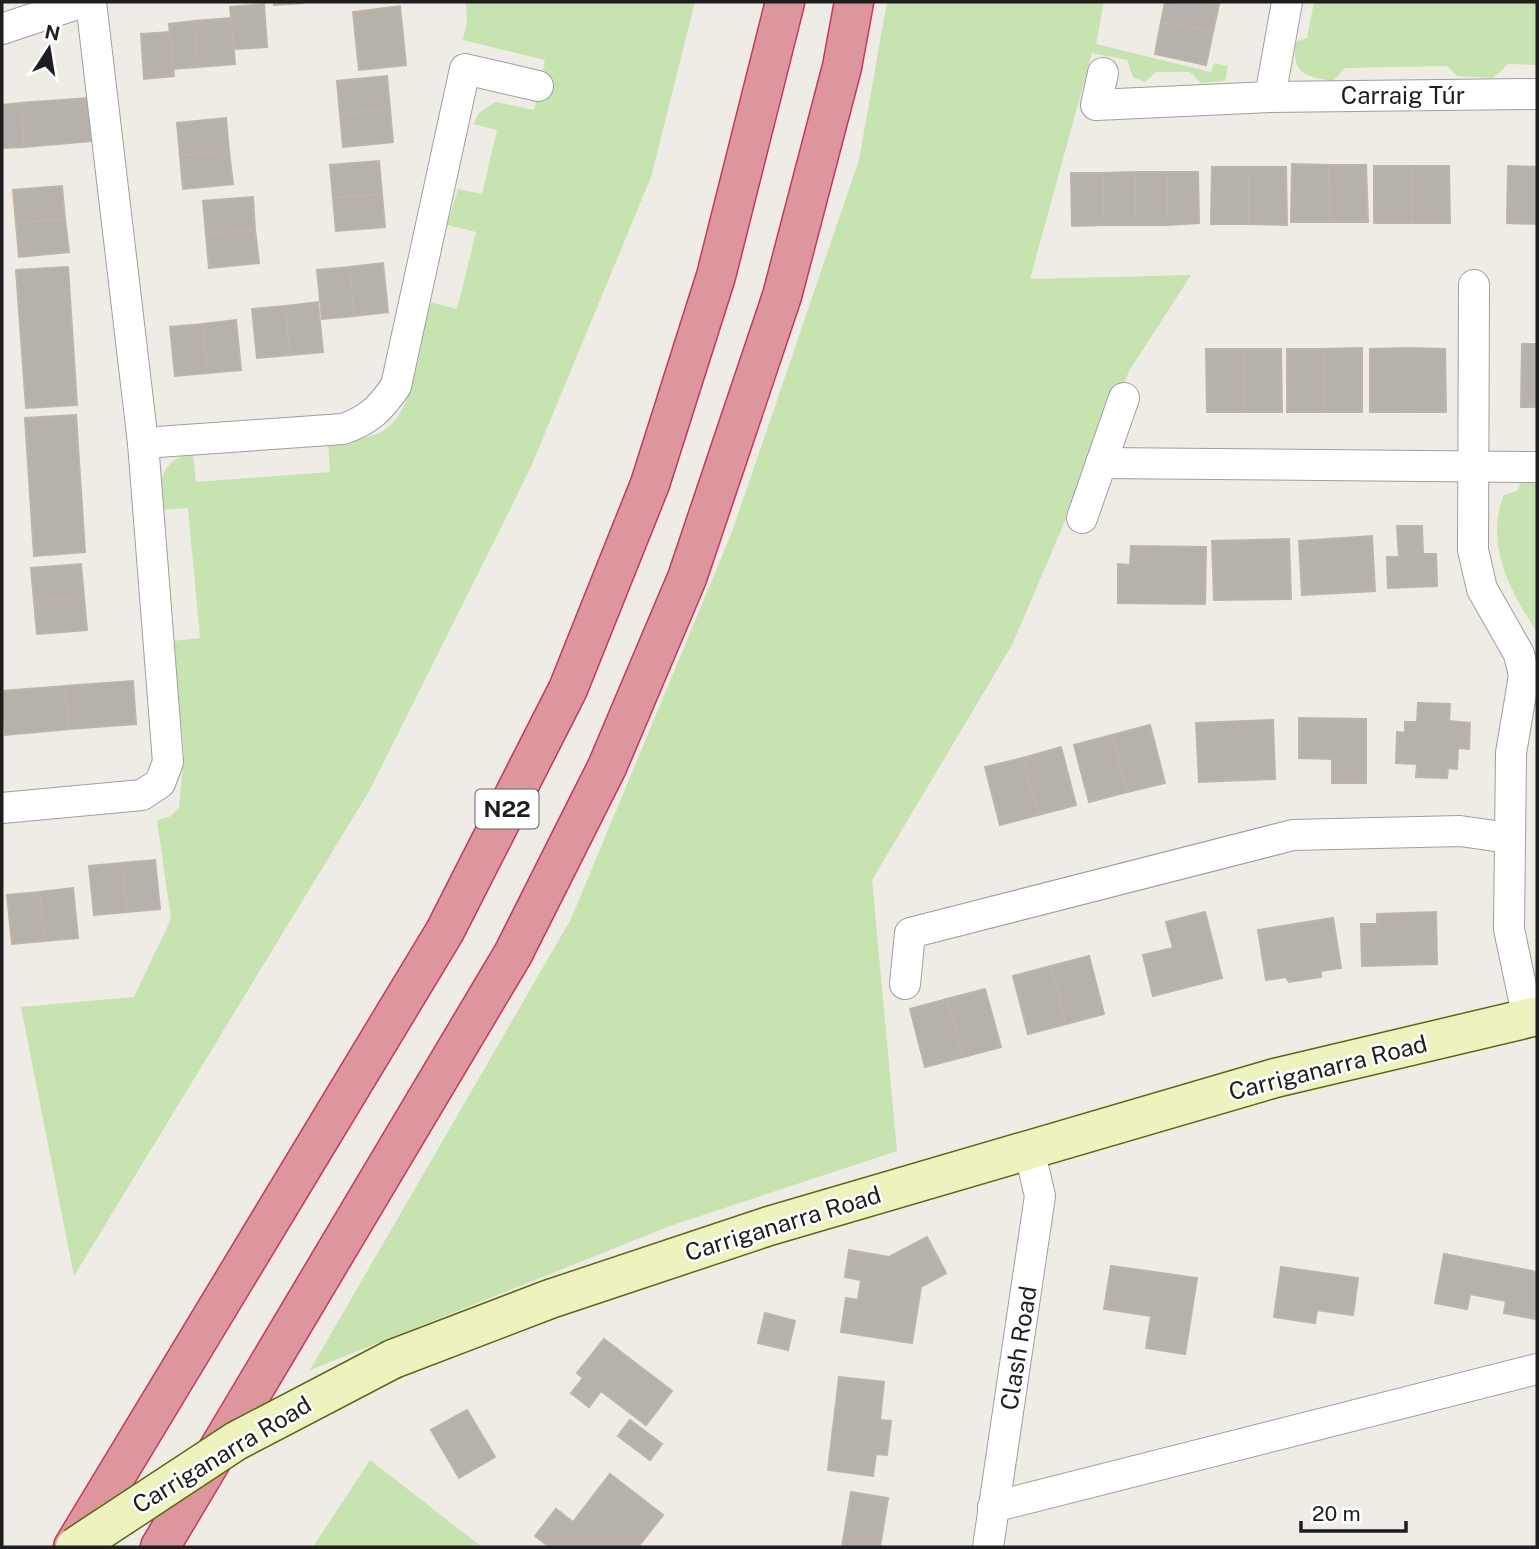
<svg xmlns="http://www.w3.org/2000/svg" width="1539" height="1549" viewBox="0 0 1539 1549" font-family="'Public Sans',sans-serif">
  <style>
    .grass { fill: #c6e3b0 }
    .building { fill: #b7b1ab; stroke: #beb4a9; stroke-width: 2 }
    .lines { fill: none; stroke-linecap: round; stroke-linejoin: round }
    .street-casing { stroke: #9f9f9f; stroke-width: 32 }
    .secondary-casing { stroke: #5a6911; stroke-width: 41 }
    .highway-casing { stroke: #c7375f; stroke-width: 41 }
    .street { stroke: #fff; stroke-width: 30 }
    .secondary { stroke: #edf2bf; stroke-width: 38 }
    .highway { stroke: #dd959e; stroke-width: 38 }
    .secondary-bridge-casing { stroke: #5a6911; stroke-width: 41; stroke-linecap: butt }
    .secondary-bridge { stroke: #edf2bf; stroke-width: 38 }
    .labels { text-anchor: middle; stroke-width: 5; stroke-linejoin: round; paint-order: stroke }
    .shield { fill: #fff; stroke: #626262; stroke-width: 2 }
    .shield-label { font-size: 23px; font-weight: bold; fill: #1e1e1e }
    .street-label { font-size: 24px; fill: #1e1e1e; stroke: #fff }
  </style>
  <rect width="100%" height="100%" fill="#eeece5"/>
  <g class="grass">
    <path d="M 466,2 L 695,2 L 651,177 L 533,462 L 500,530 L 368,793 L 74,1276 L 21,1007 L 134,997 L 171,919 L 157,820 L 169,817 L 179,808 L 184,753 L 173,641 L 200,638 L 188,508 L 161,510 C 159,483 160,458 193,454 L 196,482 L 330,472 L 328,443 C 345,441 365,440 381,432 C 416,414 421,338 429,302 L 457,309 L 476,232 L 447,225 L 458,189 L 482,194 L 497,130 L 473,124 L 480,112 L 496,102 L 534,110 L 545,60 L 463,40 L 467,21 Z"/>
    <polygon points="887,2 1104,2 1096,44 1211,72 1214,63 1228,66 1225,81 1201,83 1190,72 1156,72 1145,82 1133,77 1127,60 1092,53 1030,279 1191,275 1129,371 1012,645 872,880 897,1151 670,1226 310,1370 571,919 732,532 859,160"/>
    <path d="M 1314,2 L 1537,2 L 1537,65 L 1508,64 L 1493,78 L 1457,76 L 1447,66 L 1345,68 L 1333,81 C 1304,76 1293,75 1295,42 L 1307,38 Z"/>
    <path d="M 1522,481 L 1537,481 L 1537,632 C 1511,592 1484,544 1504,495 L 1517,491 Z"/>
    <polygon points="370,1460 482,1547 313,1547"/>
  </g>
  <g class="building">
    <polygon points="274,2 304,2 304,3 274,5"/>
    <polygon points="1165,2 1219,4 1213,32 1161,22"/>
    <polygon points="264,4 267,47 234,49 230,7"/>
    <polygon points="400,6 406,65 359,70 353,12"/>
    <polygon points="231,18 235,64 198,67 194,21"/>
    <polygon points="194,21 198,67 173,69 169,24"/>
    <polygon points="1161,22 1213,32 1206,65 1155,54"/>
    <polygon points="170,32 174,76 144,79 141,34"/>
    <polygon points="387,76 390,109 340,114 337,81"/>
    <polygon points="88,98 91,141 24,147 21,103"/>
    <polygon points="21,103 24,147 2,148 2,105"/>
    <polygon points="390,109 393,142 343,147 340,114"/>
    <polygon points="226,118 229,151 180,156 177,123"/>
    <polygon points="229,151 233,184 183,189 180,156"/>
    <polygon points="379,161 382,194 333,198 330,165"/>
    <polygon points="1292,164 1329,165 1330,222 1291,222"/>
    <polygon points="1329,165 1366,165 1368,222 1330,222"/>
    <polygon points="1374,166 1411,166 1412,223 1374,223"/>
    <polygon points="1411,166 1449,166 1450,223 1412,223"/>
    <polygon points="1508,166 1537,167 1537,224 1507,223"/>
    <polygon points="1212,167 1248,167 1249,224 1211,224"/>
    <polygon points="1248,167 1286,167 1287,225 1249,224"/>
    <polygon points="1135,172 1167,172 1168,225 1136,225"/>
    <polygon points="1135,172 1136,225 1104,225 1103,173"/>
    <polygon points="1167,172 1198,172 1199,223 1168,225"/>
    <polygon points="1071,173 1103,173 1104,225 1072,226"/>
    <polygon points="62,186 65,219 16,223 13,190"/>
    <polygon points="382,194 385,227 336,231 333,198"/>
    <polygon points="253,197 255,230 206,234 203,201"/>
    <polygon points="65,219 69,252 19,257 16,223"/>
    <polygon points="255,230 259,263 209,268 206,234"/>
    <polygon points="383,263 388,312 354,316 350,267"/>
    <polygon points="68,267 77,405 26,408 16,270"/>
    <polygon points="350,267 354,316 322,319 317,270"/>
    <polygon points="318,302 323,352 290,355 285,306"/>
    <polygon points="285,306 290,355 257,358 252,309"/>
    <polygon points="236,320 241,370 207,373 203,324"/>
    <polygon points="203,324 207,373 175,376 170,327"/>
    <polygon points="1522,344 1537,344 1537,407 1521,407"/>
    <polygon points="1362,348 1362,412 1324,412 1324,349"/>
    <polygon points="1408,348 1408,412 1370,412 1370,349"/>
    <polygon points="1408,348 1445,349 1446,412 1408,412"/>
    <polygon points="1206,349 1244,349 1244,412 1207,412"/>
    <polygon points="1244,349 1281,349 1282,412 1244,412"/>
    <rect x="1287" y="349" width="37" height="63"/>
    <polygon points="76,415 85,552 34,556 25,418"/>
    <polygon points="1397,526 1422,526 1423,554 1436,554 1437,586 1388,588 1387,557 1399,557"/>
    <polygon points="1372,536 1375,591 1302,595 1299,541"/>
    <polygon points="1289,539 1291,599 1214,600 1212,541"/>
    <polygon points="1131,546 1206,547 1205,604 1118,603 1118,564 1130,565"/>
    <polygon points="81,564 84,597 34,601 31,568"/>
    <polygon points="84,597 87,630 37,634 34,601"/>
    <polygon points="133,681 136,724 69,729 65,686"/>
    <polygon points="65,686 69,729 5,735 2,691"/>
    <polygon points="1418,703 1450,704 1449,721 1470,723 1469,749 1458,748 1457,769 1448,768 1447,778 1416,777 1417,764 1396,763 1397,732 1405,733 1405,722 1417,722"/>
    <polygon points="1299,718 1366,719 1366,783 1332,783 1332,759 1299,758"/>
    <polygon points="1273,720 1275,779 1199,782 1196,723"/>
    <polygon points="1150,725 1165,783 1127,792 1112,735"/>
    <polygon points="1112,735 1127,792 1089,802 1074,745"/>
    <polygon points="1061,747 1076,805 1038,815 1023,758"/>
    <polygon points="1023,758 1038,815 1000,825 985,767"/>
    <polygon points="155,860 160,909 127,912 122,863"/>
    <polygon points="122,863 127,912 94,915 89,866"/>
    <polygon points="73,888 78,938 44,941 40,892"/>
    <polygon points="40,892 44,941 12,944 7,895"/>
    <polygon points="1205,912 1222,978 1153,996 1143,955 1173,948 1166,922"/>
    <polygon points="1436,912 1437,964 1362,966 1361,924 1377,924 1377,914"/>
    <polygon points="1333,918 1341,968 1321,971 1321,977 1289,982 1286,977 1266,980 1258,930"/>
    <polygon points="1089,956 1104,1014 1066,1024 1051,966"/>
    <polygon points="1051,966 1066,1024 1028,1034 1013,976"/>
    <polygon points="985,989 1001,1047 963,1057 947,999"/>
    <polygon points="947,999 963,1057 925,1067 910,1009"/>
    <polygon points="927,1237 946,1273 921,1287 912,1343 841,1332 846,1298 858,1300 861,1280 845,1277 849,1250 889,1257"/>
    <polygon points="1444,1254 1537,1272 1535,1319 1504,1313 1506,1301 1470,1294 1467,1309 1435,1303"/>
    <polygon points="1111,1266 1197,1278 1185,1354 1146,1348 1151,1316 1104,1309"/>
    <polygon points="1281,1267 1358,1278 1353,1315 1317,1310 1315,1323 1274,1317"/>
    <polygon points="765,1313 795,1321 788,1350 758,1343"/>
    <polygon points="604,1339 672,1391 646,1425 601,1391 589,1407 571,1393 583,1378 577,1373"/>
    <polygon points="839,1377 884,1382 880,1420 891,1421 887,1455 876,1454 873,1476 828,1470"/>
    <polygon points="467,1410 495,1457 459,1478 431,1430"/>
    <polygon points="630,1420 662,1444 650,1460 618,1436"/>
    <polygon points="610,1474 663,1515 638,1547 550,1547 535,1536 556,1509 573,1522"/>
    <polygon points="851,1492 888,1498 880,1547 842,1547"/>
  </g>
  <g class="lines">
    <defs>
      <g id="street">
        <polyline points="1287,2 1270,97 1537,94"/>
        <polyline points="2,29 83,2"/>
        <polyline points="1103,73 1096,105 1270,97"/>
        <polyline points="1474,285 1473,550 1482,589 1519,654 1524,676 1511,753 1509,929 1528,1019"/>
        <path d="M 143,443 L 343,429 C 369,420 380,409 396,386 L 465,69 L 538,86"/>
        <polyline points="1101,463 1537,467"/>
        <polyline points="1082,518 1124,398"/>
        <polyline points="2,808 142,795 160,783 168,762 143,443 91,2"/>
        <polyline points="905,984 910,933 1293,835 1460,831 1509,838"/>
        <polyline points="993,1507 1537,1369"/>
        <polyline points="988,1547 1040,1196 1029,1149"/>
      </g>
      <polyline id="secondary" points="393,1359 550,1299 769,1226 1275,1078 1537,1016"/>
      <g id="highway">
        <polyline points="73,1547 445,931 568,689 650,484 716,276 785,2"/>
        <polyline points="160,1547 513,954 607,767 687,578 782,296 842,67 854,2"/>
      </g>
    </defs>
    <use href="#street" class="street-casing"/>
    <use href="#secondary" class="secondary-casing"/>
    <use href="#highway" class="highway-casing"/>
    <use href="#street" class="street"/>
    <use href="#secondary" class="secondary"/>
    <use href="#highway" class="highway"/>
    <defs>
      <polyline id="secondary-bridge" points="75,1547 236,1441 393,1359"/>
    </defs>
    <use href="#secondary-bridge" class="secondary-bridge-casing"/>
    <use href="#secondary-bridge" class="secondary-bridge"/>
  </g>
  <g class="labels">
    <rect class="shield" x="475.5" y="789.5" width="63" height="39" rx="5"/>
    <g class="shield-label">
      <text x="507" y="817">N22</text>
    </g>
    <g class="street-label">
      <text x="1403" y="104">Carraig Túr</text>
      <text transform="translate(1328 1068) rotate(-14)" y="8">Carriganarra Road</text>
      <text transform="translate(783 1224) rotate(-17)" y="8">Carriganarra Road</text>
      <text transform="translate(1019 1348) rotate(-81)" y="8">Clash Road</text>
      <text transform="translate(222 1455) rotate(-31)" y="8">Carriganarra Road</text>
    </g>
  </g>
  <rect width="1539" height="1549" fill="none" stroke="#1e1e1e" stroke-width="7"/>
  <g transform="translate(49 49) rotate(12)" stroke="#ffffff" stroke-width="5" paint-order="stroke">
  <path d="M0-5L12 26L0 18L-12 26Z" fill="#1e1e1e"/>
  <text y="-10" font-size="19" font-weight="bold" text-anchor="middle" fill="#1e1e1e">N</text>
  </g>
  <path d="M1301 1521v10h105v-10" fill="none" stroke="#1e1e1e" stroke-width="3.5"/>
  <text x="1312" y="1521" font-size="21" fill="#1e1e1e" stroke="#ffffff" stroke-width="5" paint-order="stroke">20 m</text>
</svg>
